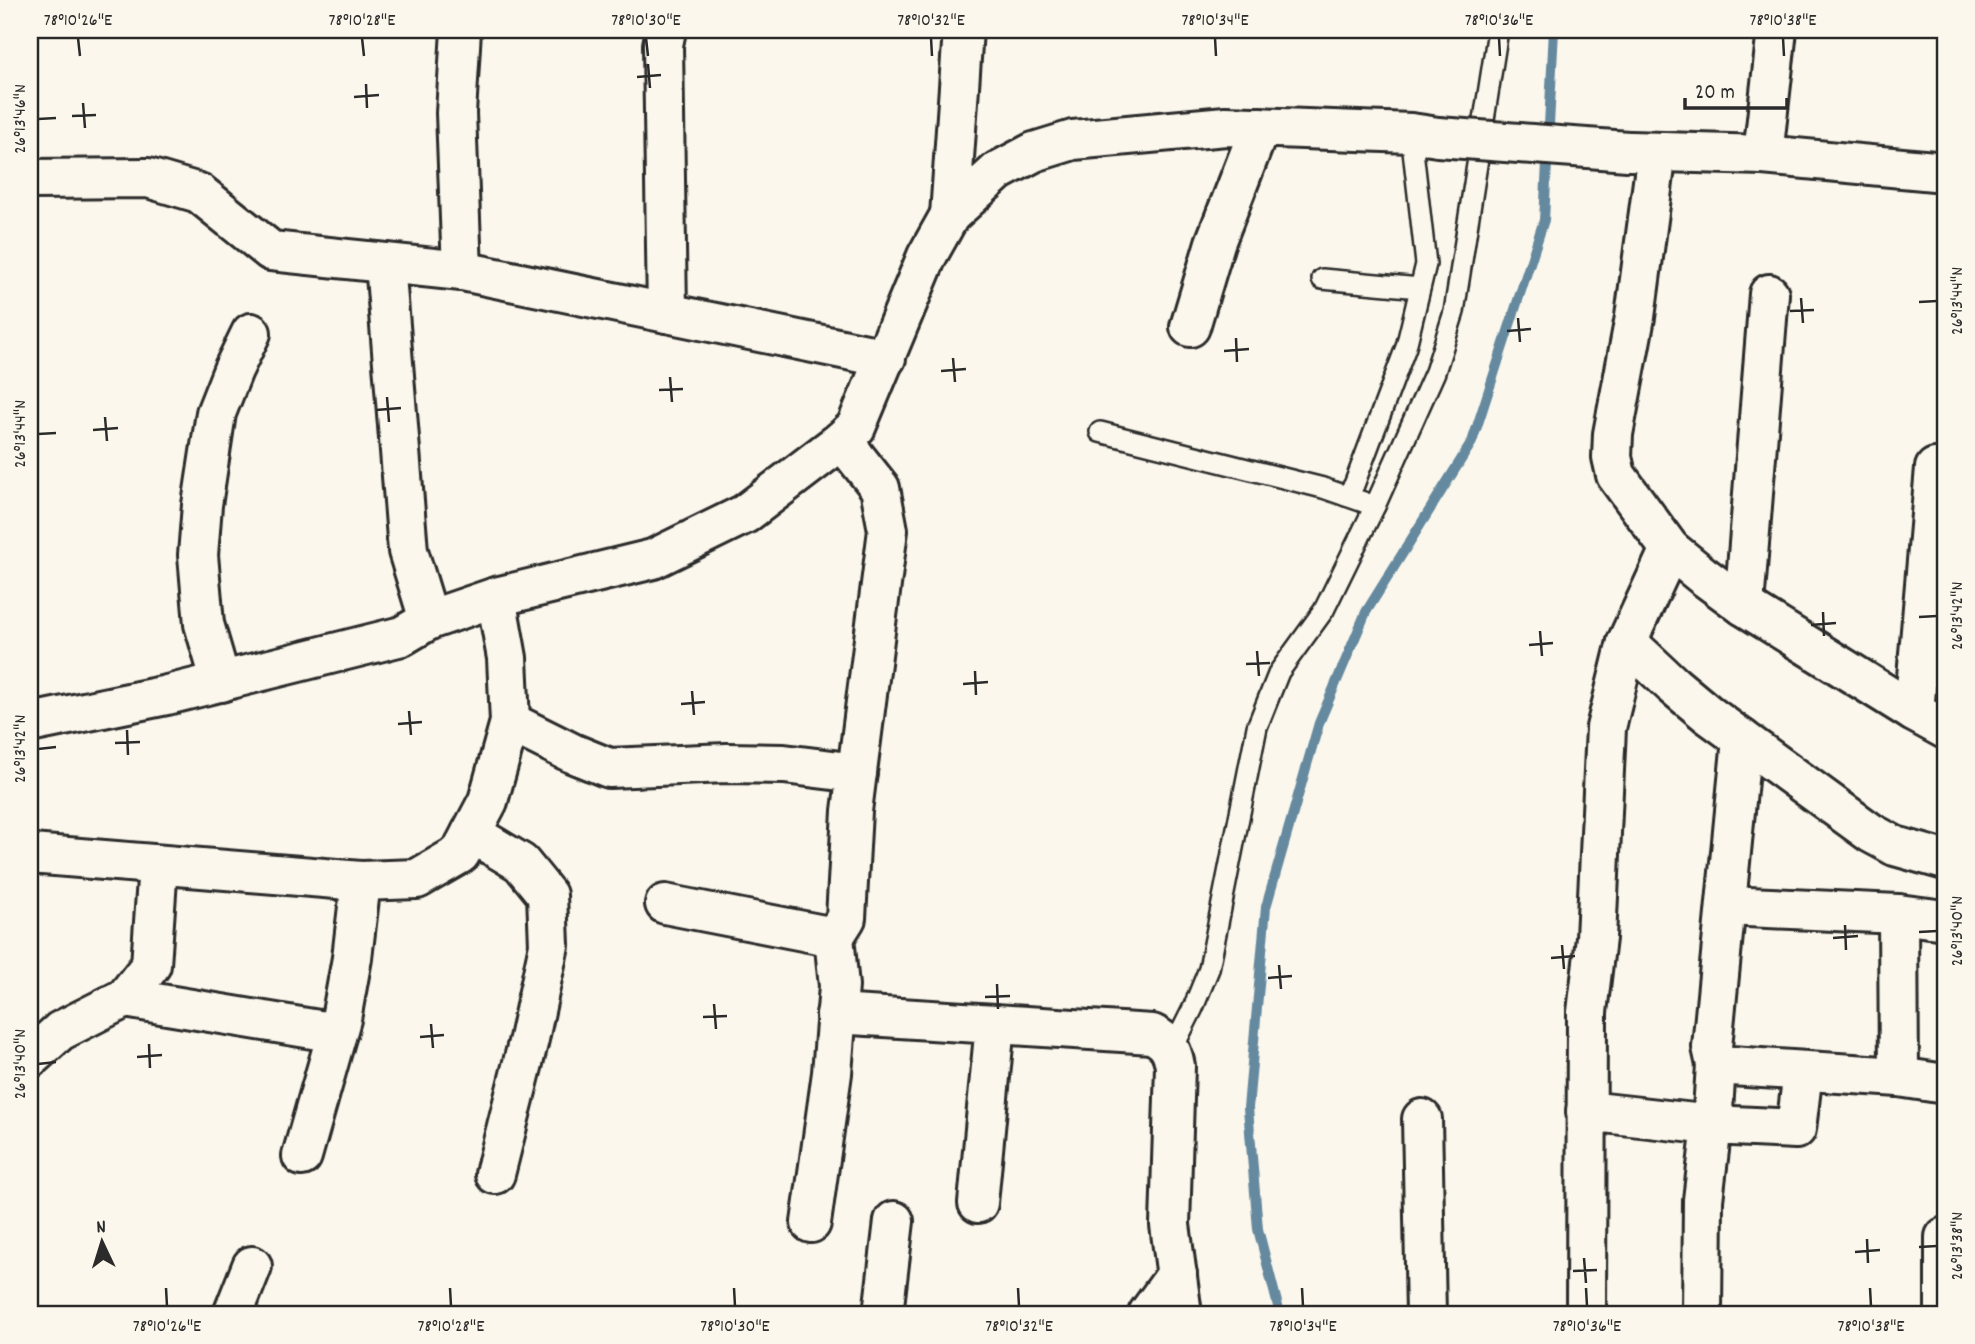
<svg xmlns="http://www.w3.org/2000/svg" width="1975" height="1344" viewBox="0 0 1975 1344" font-family="Dekko,sans-serif">
  <style>
    .lines { fill: none; stroke-linecap: round; stroke-linejoin: round }
    .stream { stroke: #65899f; stroke-width: 10 }
    .lane-casing { stroke: #2b2b2b; stroke-width: 24 }
    .street-casing { stroke: #2b2b2b; stroke-width: 44 }
    .secondary-casing { stroke: #2b2b2b; stroke-width: 44 }
    .lane { stroke: #fbf7ec; stroke-width: 19 }
    .street { stroke: #fbf7ec; stroke-width: 38 }
    .secondary { stroke: #fbf7ec; stroke-width: 38 }
    .secondary-bridge-casing { stroke: #2b2b2b; stroke-width: 44; stroke-linecap: butt }
    .secondary-bridge { stroke: #fbf7ec; stroke-width: 38 }
    .ticks { fill: none; stroke: #2b2b2b; stroke-width: 2.5 }
    .neatline { fill: none; stroke: #2b2b2b; stroke-width: 2.5 }
    .ticks-label { font-size: 18px; text-anchor: middle; fill: #2b2b2b }
  </style>
  <rect width="100%" height="100%" fill="#fbf7ec"/>
  <filter id="ink" filterUnits="userSpaceOnUse"><feTurbulence type="fractalNoise" baseFrequency=".0143" numOctaves="2"/><feDisplacementMap in="SourceGraphic" scale="14" xChannelSelector="R" yChannelSelector="G"/><feConvolveMatrix kernelMatrix="1 2 1 2 8 2 1 2 1" color-interpolation-filters="sRGB"/></filter>
  <g filter="url(#ink)">
    <g class="lines">
      <polyline class="stream" points="1280,1314 1258,1229 1248,1108 1266,907 1319,723 1366,612 1472,442 1544,220 1554,30"/>
      <defs>
        <g id="lane">
          <polyline points="1322,279 1420,288"/>
          <polyline points="1100,432 1323,488 1375,506"/>
          <polyline points="1346,496 1354,485 1406,347 1426,264 1411,133"/>
          <polyline points="1172,1050 1193,1008 1209,969 1257,727 1279,672 1324,610 1375,506 1435,372 1454,312 1498,30"/>
        </g>
        <g id="street">
          <polyline points="461,30 456,113 462,271 886,358"/>
          <polyline points="666,30 663,45 667,313"/>
          <polyline points="1763,155 1777,30"/>
          <polyline points="30,179 148,178 199,193 271,251 462,271"/>
          <polyline points="950,215 963,30"/>
          <polyline points="385,263 408,551 429,620"/>
          <polyline points="1190,327 1215,243 1260,127"/>
          <polyline points="1744,606 1769,294"/>
          <polyline points="1627,642 1673,685 1709,715 1871,833 1895,846 1945,860"/>
          <polyline points="221,682 204,624 198,555 202,505 216,413 233,370 251,333"/>
          <polyline points="1914,712 1935,468"/>
          <polyline points="510,722 572,753 609,768 727,763 784,764 857,773"/>
          <polyline points="1742,739 1712,1047 1716,1065 1899,1077 1945,1084"/>
          <polyline points="471,833 521,863 547,895 549,945 529,1039 495,1174"/>
          <polyline points="31,854 361,881 417,879 460,854 488,801 510,722 507,658 496,597"/>
          <polyline points="665,904 834,937 846,918 852,811 888,530 880,488 842,440"/>
          <polyline points="1726,906 1898,914 1945,920"/>
          <polyline points="1898,914 1899,1077"/>
          <polyline points="125,998 337,1033"/>
          <polyline points="836,1014 995,1024 978,1203"/>
          <path d="M 995,1024 L 1152,1034 C 1167,1041 1172,1049 1175,1066 L 1170,1225 L 1182,1314"/>
          <polyline points="30,1058 60,1031 125,998 151,965 158,865"/>
          <polyline points="1586,1111 1712,1125 1716,1065"/>
          <polyline points="1422,1119 1426,1314"/>
          <polyline points="302,1156 341,1019 352,958 361,881"/>
          <polyline points="811,1223 832,1073 839,986 834,937"/>
          <polyline points="233,1314 252,1266"/>
          <polyline points="883,1314 894,1221"/>
          <polyline points="1148,1314 1177,1274"/>
          <polyline points="1586,1314 1587,1012 1596,938 1606,728 1627,642 1670,549"/>
          <polyline points="1702,1314 1703,1200 1712,1125 1796,1129 1803,1071"/>
          <polyline points="1945,1314 1945,1237"/>
        </g>
        <g id="secondary">
          <polyline points="1630,151 1763,155 1945,172"/>
          <polyline points="1657,152 1635,317 1613,434 1612,457 1616,475 1670,549 1702,575 1744,606 1914,712 1945,729"/>
          <polyline points="30,723 167,695 402,636 429,620 496,597 653,559 745,514 842,440 856,427 927,256 950,215 998,171 1034,152 1073,140 1226,126 1411,133 1438,137"/>
        </g>
      </defs>
      <use href="#lane" class="lane-casing"/>
      <use href="#street" class="street-casing"/>
      <use href="#secondary" class="secondary-casing"/>
      <use href="#lane" class="lane"/>
      <use href="#street" class="street"/>
      <use href="#secondary" class="secondary"/>
      <defs>
        <polyline id="secondary-bridge" points="1438,137 1628,151"/>
      </defs>
      <use href="#secondary-bridge" class="secondary-bridge-casing"/>
      <use href="#secondary-bridge" class="secondary-bridge"/>
    </g>
  </g>
  <path class="ticks" d="M 78,38 L 80,56M 362,38 L 364,56M 646,38 L 648,56M 931,38 L 932,56M 1215,38 L 1216,56M 1499,38 L 1500,56M 1783,38 L 1784,56M 648,64 L 650,88M 637,77 L 661,75M 366,84 L 367,108M 354,97 L 379,95M 83,103 L 85,128M 72,116 L 96,115M 38,119 L 56,118M 1801,298 L 1803,323M 1919,302 L 1937,301M 1790,311 L 1814,310M 1518,318 L 1520,342M 1507,331 L 1531,329M 1236,338 L 1237,362M 1224,351 L 1249,349M 953,358 L 955,382M 941,371 L 966,369M 670,377 L 672,402M 659,390 L 683,389M 387,397 L 389,422M 376,410 L 401,408M 105,417 L 107,441M 93,430 L 118,428M 38,434 L 56,433M 1823,612 L 1824,636M 1919,617 L 1937,616M 1811,625 L 1836,623M 1540,631 L 1542,656M 1529,645 L 1553,643M 1257,651 L 1259,676M 1246,664 L 1270,663M 975,671 L 976,695M 963,684 L 988,682M 692,691 L 694,715M 681,704 L 705,702M 409,711 L 411,735M 398,724 L 422,722M 127,730 L 128,755M 115,743 L 140,742M 38,749 L 56,747M 1845,925 L 1846,950M 1919,932 L 1937,931M 1833,938 L 1858,936M 1562,945 L 1564,969M 1551,958 L 1575,956M 1279,965 L 1281,989M 1268,978 L 1292,976M 997,984 L 998,1009M 985,997 L 1010,996M 714,1004 L 716,1029M 703,1017 L 727,1016M 431,1024 L 433,1048M 420,1037 L 444,1035M 149,1044 L 150,1068M 137,1057 L 162,1055M 38,1064 L 56,1062M 1867,1239 L 1868,1263M 1919,1247 L 1937,1246M 1855,1252 L 1880,1250M 1584,1258 L 1586,1283M 1573,1271 L 1597,1270M 166,1288 L 167,1306M 450,1288 L 451,1306M 734,1288 L 735,1306M 1018,1288 L 1019,1306M 1302,1288 L 1303,1306M 1586,1288 L 1587,1306M 1870,1288 L 1871,1306"/>
  <rect width="1975" height="1344" fill="none" stroke="#fbf7ec" stroke-width="77"/>
  <g transform="translate(102 1242) rotate(356)" stroke="#fbf7ec" stroke-width="5" paint-order="stroke">
  <path d="M0-5L12 26L0 18L-12 26Z" fill="#2b2b2b"/>
  <text y="-10" font-size="19" font-weight="bold" text-anchor="middle" fill="#2b2b2b">N</text>
  </g>
  <path d="M1685 98v10h102v-10" fill="none" stroke="#2b2b2b" stroke-width="3.5"/>
  <text x="1695" y="98" font-size="21" fill="#2b2b2b" stroke="#fbf7ec" stroke-width="5" paint-order="stroke">20 m</text>
  <rect x="38" y="38" width="1899" height="1268" class="neatline"/>
  <g class="ticks-label">
    <text x="78" y="25">78°10'26"E</text>
    <text x="362" y="25">78°10'28"E</text>
    <text x="646" y="25">78°10'30"E</text>
    <text x="931" y="25">78°10'32"E</text>
    <text x="1215" y="25">78°10'34"E</text>
    <text x="1499" y="25">78°10'36"E</text>
    <text x="1783" y="25">78°10'38"E</text>
    <text transform="translate(19 119) rotate(-90)" y="6">26°13'46"N</text>
    <text transform="translate(1956 301) rotate(-90)" y="6">26°13'44"N</text>
    <text transform="translate(19 434) rotate(-90)" y="6">26°13'44"N</text>
    <text transform="translate(1956 616) rotate(-90)" y="6">26°13'42"N</text>
    <text transform="translate(19 749) rotate(-90)" y="6">26°13'42"N</text>
    <text transform="translate(1956 931) rotate(-90)" y="6">26°13'40"N</text>
    <text transform="translate(19 1064) rotate(-90)" y="6">26°13'40"N</text>
    <text transform="translate(1956 1246) rotate(-90)" y="6">26°13'38"N</text>
    <text x="167" y="1331">78°10'26"E</text>
    <text x="451" y="1331">78°10'28"E</text>
    <text x="735" y="1331">78°10'30"E</text>
    <text x="1019" y="1331">78°10'32"E</text>
    <text x="1303" y="1331">78°10'34"E</text>
    <text x="1587" y="1331">78°10'36"E</text>
    <text x="1871" y="1331">78°10'38"E</text>
  </g>
</svg>
